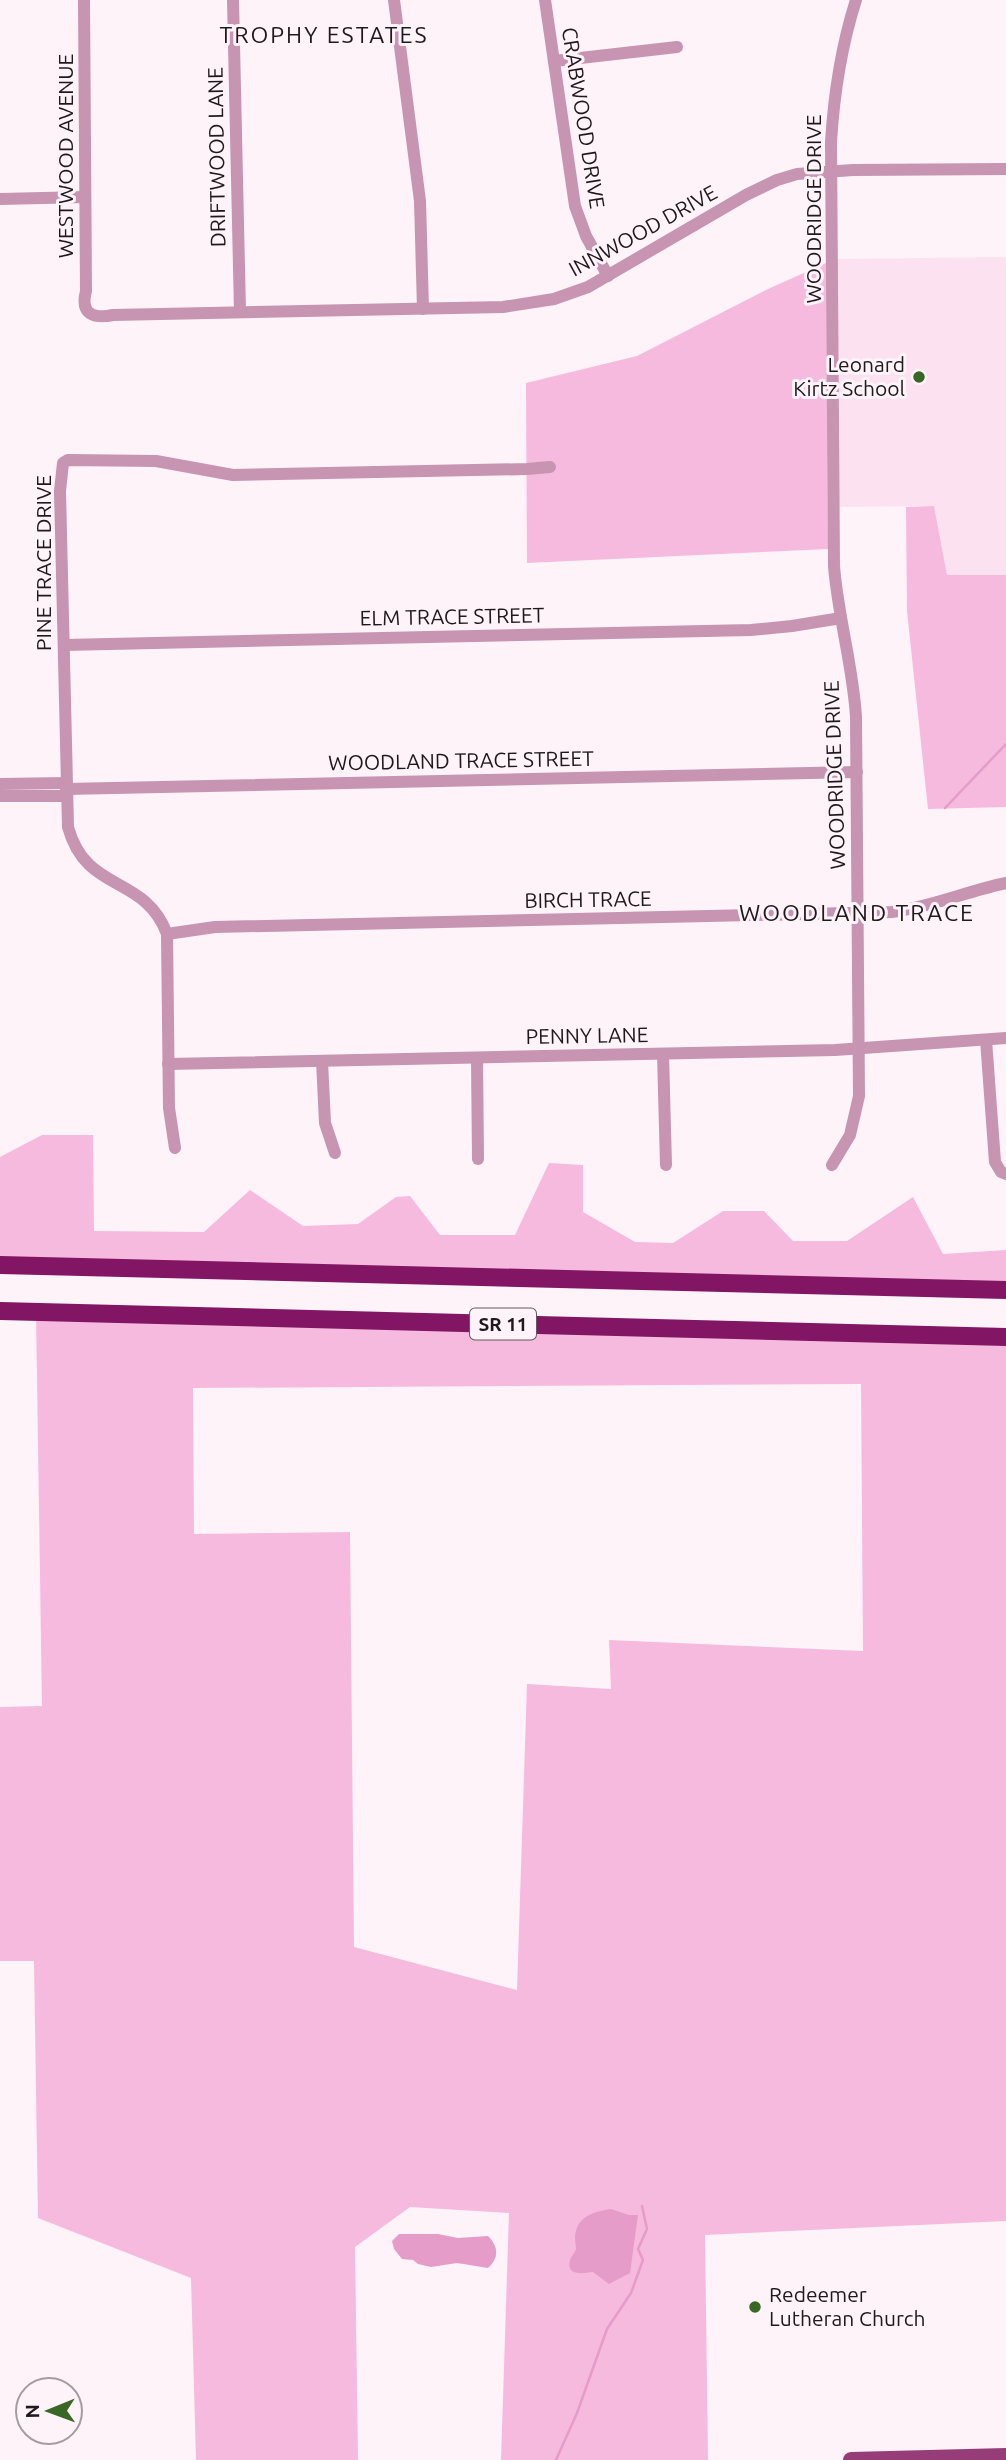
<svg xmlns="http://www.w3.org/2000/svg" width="1006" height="2460" viewBox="0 0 1006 2460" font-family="Ubuntu,sans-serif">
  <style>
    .built { fill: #fce2f1 }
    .green { fill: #f6bade; fill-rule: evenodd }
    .water { fill: #e59cc8 }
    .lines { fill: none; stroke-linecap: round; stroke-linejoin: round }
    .stream { stroke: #e59cc8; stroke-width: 2.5 }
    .minor { stroke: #c794b2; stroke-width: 12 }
    .major { stroke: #963d79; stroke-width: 16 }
    .highway { stroke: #821564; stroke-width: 18 }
    .poi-dot { fill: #396726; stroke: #fef3f9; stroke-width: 2.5 }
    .labels { text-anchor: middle; stroke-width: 6; stroke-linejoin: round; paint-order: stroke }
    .shield { fill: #fef3f9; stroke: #625a5f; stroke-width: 2 }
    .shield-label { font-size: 19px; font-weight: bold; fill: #1f191d }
    .street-label { font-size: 21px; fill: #1f191d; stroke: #fef3f9 }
    .poi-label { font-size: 21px; fill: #1f191d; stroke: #fef3f9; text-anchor: end }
    .neighbourhood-label { font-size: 23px; letter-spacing: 2px; fill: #1f191d; stroke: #fef3f9 }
  </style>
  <rect width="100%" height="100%" fill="#fef3f9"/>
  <polygon class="built" points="1006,257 1006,575 947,575 934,506 838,507 832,259"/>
  <g class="green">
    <polygon points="826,263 828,549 527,563 526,383 637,356 768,289"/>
    <polygon points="934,506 947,575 1006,575 1006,807 928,809 907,611 906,507"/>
    <polygon points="42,1135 93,1135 94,1231 204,1232 250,1190 303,1226 358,1224 396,1197 410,1196 440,1235 515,1235 549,1163 583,1165 583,1212 635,1242 673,1243 723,1211 764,1211 793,1241 847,1241 913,1197 943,1254 1006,1250 1006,1290 0,1265 0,1157"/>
    <path d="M 36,1312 L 1006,1337 L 1006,2221 L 705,2235 L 708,2460 L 501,2460 L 509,2213 L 410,2207 L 355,2247 L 358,2460 L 196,2460 L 191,2278 L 38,2218 L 34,1961 L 0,1961 L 0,1707 L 42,1706 ZM 861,1384 L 863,1651 L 609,1640 L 611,1689 L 527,1684 L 517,1990 L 354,1947 L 350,1532 L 194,1534 L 193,1388 Z"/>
  </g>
  <g class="water">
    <path d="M 611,2209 L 629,2215 L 638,2215 L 630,2273 L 609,2284 L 593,2272 C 583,2273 566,2277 570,2260 C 571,2256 575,2253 576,2249 C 576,2246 575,2242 575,2238 C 576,2217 592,2212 611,2209 Z"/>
    <path d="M 399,2234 L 438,2234 L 458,2238 L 488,2236 C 499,2247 499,2258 488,2268 L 457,2263 L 431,2267 L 418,2264 L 413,2260 L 402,2259 L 394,2249 L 392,2241 Z"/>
  </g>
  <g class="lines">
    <g class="stream">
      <polyline points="945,808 1006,744"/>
      <polyline points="556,2460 577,2413 607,2329 631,2293 643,2260 638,2249 647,2229 642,2206"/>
    </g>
    <g class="minor">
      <path d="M 84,0 L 86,291 C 80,314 93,319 113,315 L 503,307 L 554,299 L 588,287 L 746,195 L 777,180 L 797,174 L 853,170 L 1006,169"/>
      <polyline points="233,0 240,312"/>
      <polyline points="394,0 420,201 423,309"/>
      <polyline points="545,0 575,206 586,236 608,276"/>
      <polyline points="554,61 677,47"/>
      <polyline points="0,199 85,197"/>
      <polyline points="64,645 751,630 792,626 841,618"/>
      <polyline points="0,784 66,783"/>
      <polyline points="66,789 857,772"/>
      <polyline points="0,796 66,796"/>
      <path d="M 167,934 L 215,927 L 892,912 C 932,907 967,891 1006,883"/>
      <polyline points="986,1040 995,1162 1001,1172 1006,1174"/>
      <polyline points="663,1054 666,1165"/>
      <polyline points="477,1059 478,1159"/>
      <polyline points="322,1061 325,1123 335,1153"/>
      <polyline points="168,1064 835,1050 1006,1038"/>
      <path d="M 175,1148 L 169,1108 L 167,934 C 145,874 86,894 68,827 L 60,491 L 63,463 L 68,460 L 156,461 L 233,475 L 527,469 L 550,467"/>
      <path d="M 832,1165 L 850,1135 L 859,1096 L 856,717 C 853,666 838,617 834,566 L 831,142 C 834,93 841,47 856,0"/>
    </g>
    <polyline class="major" points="851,2460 1006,2456"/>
    <g class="highway">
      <polyline points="0,1265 1006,1290"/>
      <polyline points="0,1311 1006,1337"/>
    </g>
  </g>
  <g class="poi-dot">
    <circle cx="919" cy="377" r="7"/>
    <circle cx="755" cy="2307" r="7"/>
  </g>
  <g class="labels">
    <rect class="shield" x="470" y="1308.5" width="66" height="31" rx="5"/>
    <g class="shield-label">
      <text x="503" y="1331">SR 11</text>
    </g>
    <g class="street-label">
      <text transform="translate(583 118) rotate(81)" y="7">CRABWOOD DRIVE</text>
      <text transform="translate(66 156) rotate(-90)" y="7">WESTWOOD AVENUE</text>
      <text transform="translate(217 157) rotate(-91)" y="7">DRIFTWOOD LANE</text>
      <text transform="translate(814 209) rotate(-90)" y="7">WOODRIDGE DRIVE</text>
      <text transform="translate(643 231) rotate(-29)" y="7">INNWOOD DRIVE</text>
      <text transform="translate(44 563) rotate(-90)" y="7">PINE TRACE DRIVE</text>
      <text transform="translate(452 617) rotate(-1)" y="7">ELM TRACE STREET</text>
      <text transform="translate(461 761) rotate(-1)" y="7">WOODLAND TRACE STREET</text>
      <text transform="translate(835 775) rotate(-92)" y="7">WOODRIDGE DRIVE</text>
      <text transform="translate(588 900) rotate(-1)" y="7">BIRCH TRACE</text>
      <text transform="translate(587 1036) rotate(-1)" y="7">PENNY LANE</text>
    </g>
    <g class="poi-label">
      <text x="905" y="372">Leonard<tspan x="905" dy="24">Kirtz School</tspan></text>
      <text x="769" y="2302" text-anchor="start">Redeemer<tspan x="769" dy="24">Lutheran Church</tspan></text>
    </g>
    <g class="neighbourhood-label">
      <text x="324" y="43">TROPHY ESTATES</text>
      <text x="857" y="921">WOODLAND TRACE</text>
    </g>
  </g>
  <g transform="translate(49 2411) rotate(269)"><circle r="33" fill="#fef3f9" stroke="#a59ca1" stroke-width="2"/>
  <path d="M0-5L12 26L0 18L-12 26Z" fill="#396726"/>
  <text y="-10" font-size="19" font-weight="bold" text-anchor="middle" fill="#1f191d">N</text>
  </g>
</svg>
